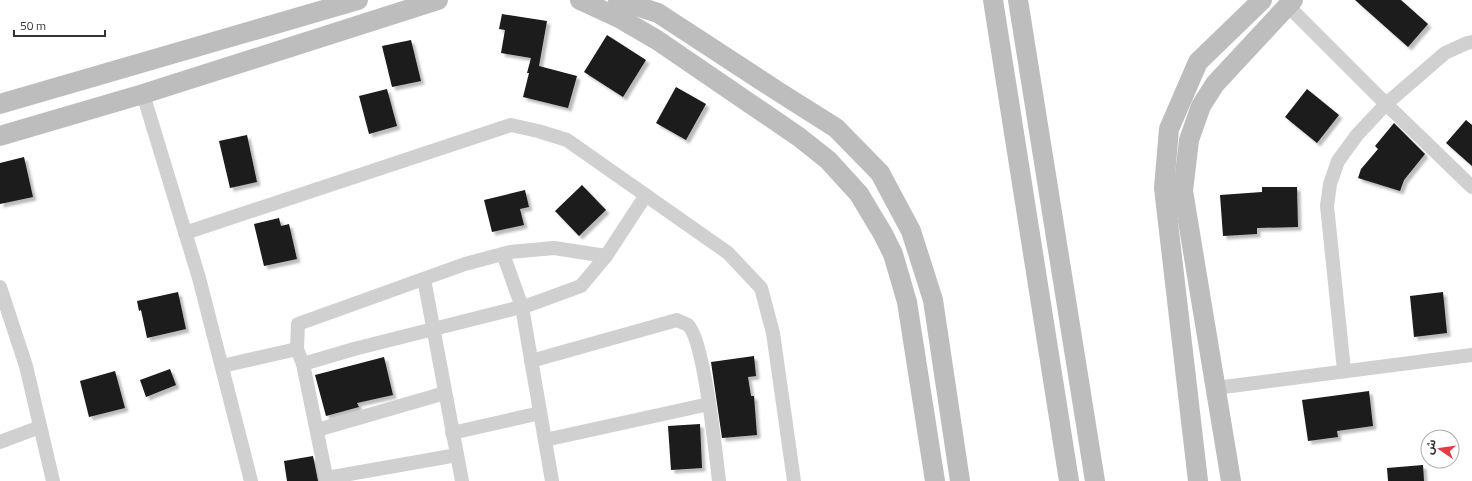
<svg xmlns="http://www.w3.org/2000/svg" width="1472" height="481" viewBox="0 0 1472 481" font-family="'Titillium Web','Noto Sans Arabic',sans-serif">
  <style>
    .building { fill: #1a1a1a; filter: url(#shadow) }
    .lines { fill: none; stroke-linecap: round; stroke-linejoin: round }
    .street { stroke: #d0d0d0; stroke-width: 14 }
    .secondary { stroke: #bdbdbd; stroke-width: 20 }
  </style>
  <defs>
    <filter id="shadow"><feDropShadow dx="3.5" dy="3.5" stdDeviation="1" flood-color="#0004"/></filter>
  </defs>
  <rect width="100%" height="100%" fill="#fff"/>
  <g class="building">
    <polygon points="1355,0 1401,0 1428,24 1408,47"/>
    <polygon points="502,14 547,21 539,66 577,76 568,108 523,97 529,73 527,73 531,58 501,53 505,30 499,29"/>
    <polygon points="607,35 646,60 623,97 584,72"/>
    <polygon points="411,40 421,81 392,87 382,46"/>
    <polygon points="676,87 706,104 686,140 656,123"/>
    <polygon points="387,89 397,126 369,134 359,96"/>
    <polygon points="1307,89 1339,115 1317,143 1285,117"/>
    <polygon points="1466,120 1472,125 1472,166 1446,143"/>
    <polygon points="1394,123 1425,154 1404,180 1400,191 1358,178 1361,169 1378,149 1375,146"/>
    <polygon points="247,135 257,182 230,188 219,141"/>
    <polygon points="24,157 33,197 0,204 0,163"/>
    <polygon points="582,185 606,210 579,236 555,211"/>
    <polygon points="1262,187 1297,187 1298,227 1257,228 1257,234 1223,236 1220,195 1262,192"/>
    <polygon points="525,190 529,207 520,209 524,225 492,232 484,200"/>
    <polygon points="279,218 281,226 289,224 297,259 264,266 254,224"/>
    <polygon points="178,292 186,329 147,338 141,310 139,311 137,301"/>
    <polygon points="1443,292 1447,333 1414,337 1410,296"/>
    <polygon points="754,356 756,376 748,377 751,396 754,396 757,435 722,438 711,362"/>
    <polygon points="384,357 393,395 357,403 359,407 326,416 315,375"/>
    <polygon points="170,369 176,385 146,397 140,380"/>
    <polygon points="115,371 125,408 89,417 80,381"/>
    <polygon points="1369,391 1373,426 1337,431 1338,437 1308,441 1302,400"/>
    <polygon points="700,424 702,468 671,470 668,426"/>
    <polygon points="313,456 318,481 287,481 284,461"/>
    <polygon points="1423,465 1424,481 1388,481 1387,468"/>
  </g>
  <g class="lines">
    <g class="street">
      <polyline points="1288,6 1386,104 1472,187"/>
      <polyline points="143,94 199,278 251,481"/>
      <polyline points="185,233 511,125 538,131 567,140 728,253 761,288 773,333 794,481"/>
      <polyline points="503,254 522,307 552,481"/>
      <polyline points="424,279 462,481"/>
      <polyline points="0,287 26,366 53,481"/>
      <polyline points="297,349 298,324 465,264 510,252 554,248 606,256"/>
      <path d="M 531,361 L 677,320 C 680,322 685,323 688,325 C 704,340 716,455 719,481"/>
      <polyline points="303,364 327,481"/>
      <polyline points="222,366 297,349 303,364 354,349 529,305 581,286 606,256 646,195"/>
      <polyline points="1344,370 1327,206 1330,184 1338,161 1357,135 1386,104 1445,53 1467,43 1472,42"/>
      <polyline points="1216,388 1472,355"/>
      <polyline points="317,430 445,393"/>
      <polyline points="452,433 540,413"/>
      <polyline points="545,440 709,404"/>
      <polyline points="0,442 40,427"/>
      <polyline points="327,478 457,455"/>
    </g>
    <g class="secondary">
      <polyline points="580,0 621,19 657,40 799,137 828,160 859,194 883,234 893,254 907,302 935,481"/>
      <polyline points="618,0 658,13 779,92 836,128 880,173 911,231 933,300 960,481"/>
      <polyline points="993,0 1069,481"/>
      <polyline points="1018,0 1095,481"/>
      <polyline points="0,104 358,0"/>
      <polyline points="0,136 143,94 438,0"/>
      <polyline points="1198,481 1164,188 1169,129 1198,62 1262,0"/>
      <polyline points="1231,481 1183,191 1189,140 1201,106 1215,84 1293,0"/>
    </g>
  </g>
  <g transform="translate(1440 449) rotate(283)"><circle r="19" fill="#ffffff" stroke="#adadad"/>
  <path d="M0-3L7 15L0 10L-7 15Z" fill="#e63946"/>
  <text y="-6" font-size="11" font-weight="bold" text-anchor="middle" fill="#333333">ش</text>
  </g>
  <path d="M14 30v6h91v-6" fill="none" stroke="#333333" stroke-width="2"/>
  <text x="20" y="30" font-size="12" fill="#333333" stroke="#ffffff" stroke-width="3" paint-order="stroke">50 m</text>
</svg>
